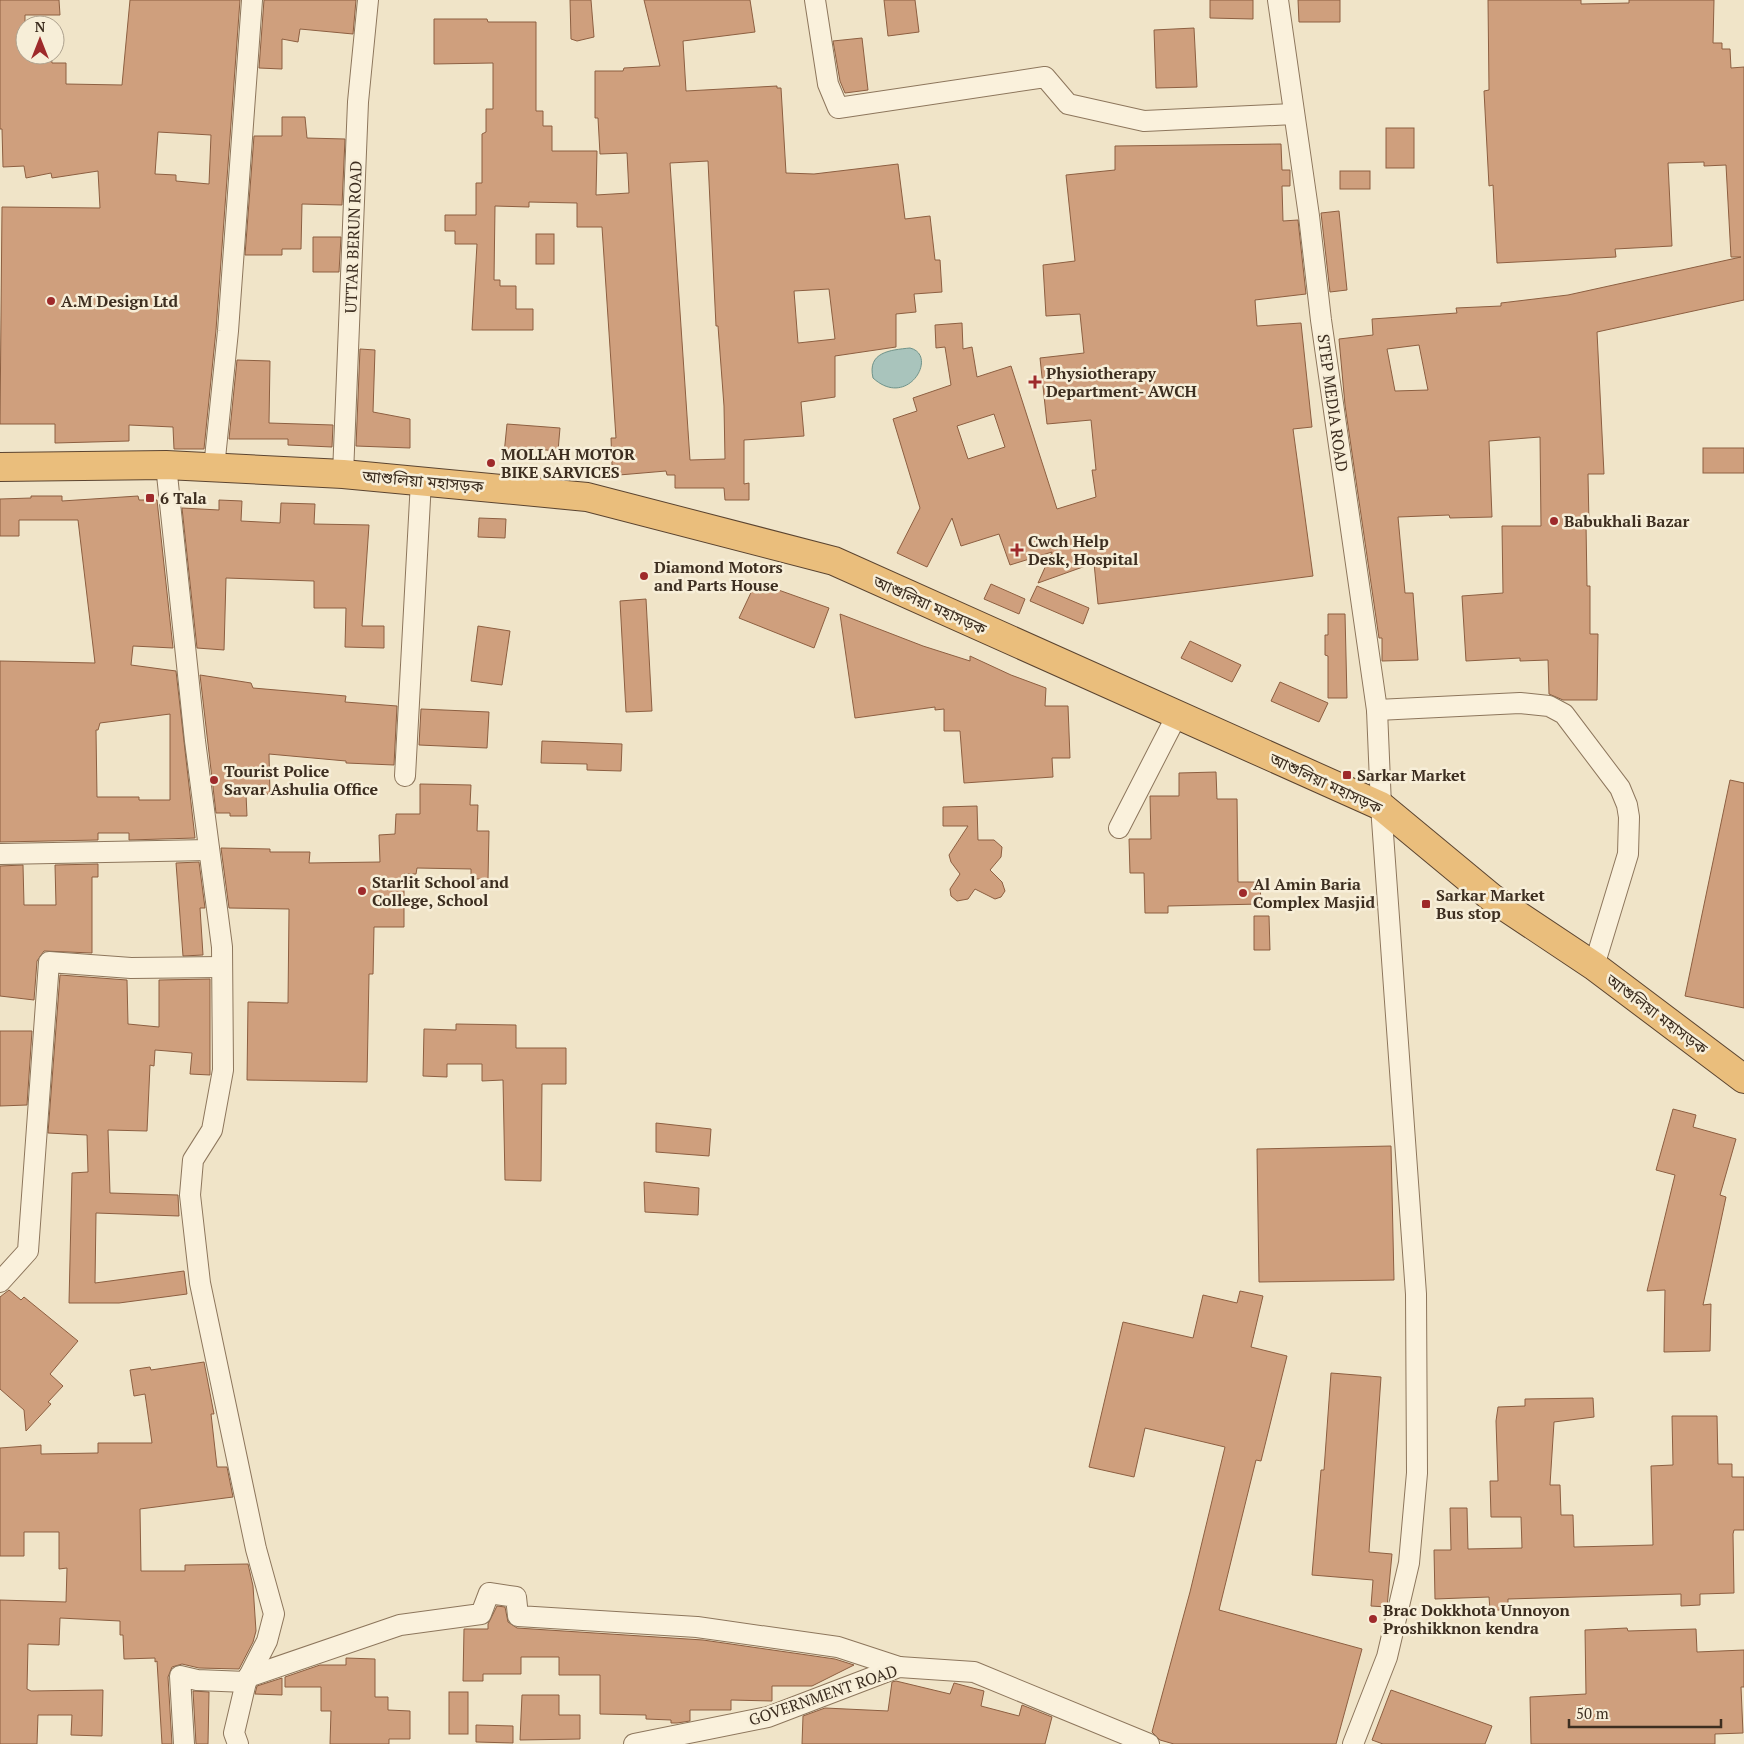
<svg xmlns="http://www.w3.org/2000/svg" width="1744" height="1744" viewBox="0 0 1744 1744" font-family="'PT Serif','Noto Sans Bengali',serif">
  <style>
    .water { fill: #a9c4bc; stroke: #6f938a }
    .building { fill: #cf9f7d; stroke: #8d5f41; fill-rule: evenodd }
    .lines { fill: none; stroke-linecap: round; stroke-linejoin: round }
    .minor-casing { stroke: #8d765c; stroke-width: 22 }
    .trunk-casing { stroke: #5b4430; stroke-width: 30 }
    .minor { stroke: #faf1dc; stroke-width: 20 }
    .trunk { stroke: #eabe7c; stroke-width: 28 }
    .poi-dot { fill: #9e2a2b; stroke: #f7eed8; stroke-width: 2 }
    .labels { text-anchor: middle; stroke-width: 5; stroke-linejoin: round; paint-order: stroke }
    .street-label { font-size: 16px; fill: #3d2e20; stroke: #f7eed8 }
    .poi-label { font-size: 16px; font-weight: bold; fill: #3d2e20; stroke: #f7eed8; text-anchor: start }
  </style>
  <rect width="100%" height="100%" fill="#f0e4c8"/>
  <path class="water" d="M 910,348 C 939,355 908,410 873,378 C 867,352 890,350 910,348 Z"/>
  <g class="building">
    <path d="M 0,0 L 59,0 L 60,15 L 25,15 L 25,55 L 51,55 L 52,63 L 66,63 L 66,84 L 122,85 L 130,0 L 240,0 L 216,330 L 204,449 L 174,449 L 173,427 L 129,425 L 129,441 L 55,443 L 55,424 L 0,424 L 2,207 L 100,208 L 98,171 L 52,178 L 51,173 L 26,178 L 24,166 L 3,167 L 2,129 L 0,129 ZM 158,132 L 211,135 L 209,184 L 176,181 L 176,175 L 155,174 Z"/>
    <polygon points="264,0 356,0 353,34 300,29 298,42 282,39 282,69 259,68"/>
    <polygon points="570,0 591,0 594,37 577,41 571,39"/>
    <path d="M 644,0 L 750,0 L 755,32 L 683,41 L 686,91 L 777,86 L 777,88 L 781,88 L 786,173 L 814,174 L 898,164 L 905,219 L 930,216 L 935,260 L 940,260 L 942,292 L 914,294 L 916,312 L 896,314 L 896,347 L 835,356 L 835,397 L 801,402 L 804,436 L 744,440 L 744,484 L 749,483 L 749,500 L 725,500 L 724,488 L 675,488 L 675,475 L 667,475 L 666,471 L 619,475 L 618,465 L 612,465 L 611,438 L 616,438 L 602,227 L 577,227 L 577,203 L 529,202 L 529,207 L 495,206 L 494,280 L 500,280 L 500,286 L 516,286 L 516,309 L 533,309 L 533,330 L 472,330 L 477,244 L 455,244 L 455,231 L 445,231 L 445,215 L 476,215 L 476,183 L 482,183 L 482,134 L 486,132 L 486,109 L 493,109 L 493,63 L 434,64 L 434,19 L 487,19 L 488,22 L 536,22 L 536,111 L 543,111 L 543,126 L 552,126 L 552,151 L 597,151 L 596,195 L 629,193 L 627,153 L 600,154 L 598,118 L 595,118 L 595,71 L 623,71 L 624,68 L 660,66 ZM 708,161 L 716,326 L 718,326 L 724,406 L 725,459 L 690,460 L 670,163 ZM 829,289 L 835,339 L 798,343 L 794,291 Z"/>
    <polygon points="884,0 915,0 919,32 888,36"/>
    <polygon points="1210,0 1253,0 1253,19 1210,18"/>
    <polygon points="1298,0 1340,0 1340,22 1299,22"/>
    <path d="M 1488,0 L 1581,0 L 1581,4 L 1629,3 L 1629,0 L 1714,0 L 1713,43 L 1722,43 L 1722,49 L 1730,49 L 1731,68 L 1744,67 L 1744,300 L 1597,332 L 1604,474 L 1588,474 L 1589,524 L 1586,524 L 1587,586 L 1590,586 L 1590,634 L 1598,634 L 1597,700 L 1563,700 L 1549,694 L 1548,660 L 1520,661 L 1520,658 L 1466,661 L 1462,596 L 1503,593 L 1502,526 L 1541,526 L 1540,437 L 1489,441 L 1492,517 L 1450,518 L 1449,515 L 1398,517 L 1405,593 L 1413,593 L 1418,660 L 1382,661 L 1382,638 L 1379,638 L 1345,405 L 1339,339 L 1373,335 L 1372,319 L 1457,313 L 1456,308 L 1501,306 L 1501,303 L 1568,295 L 1741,257 L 1731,257 L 1726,165 L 1704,166 L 1704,162 L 1668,163 L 1672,246 L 1615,249 L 1616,257 L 1497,263 L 1493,185 L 1489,186 L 1484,91 L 1489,90 ZM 1419,345 L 1428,390 L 1395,391 L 1387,349 Z"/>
    <polygon points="1194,28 1197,87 1156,88 1154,30"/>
    <polygon points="862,38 868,90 845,93 840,81 833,41"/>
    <polygon points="282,117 305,117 307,138 345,139 342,205 302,204 301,249 282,249 282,255 245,255 254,136 282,136"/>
    <rect x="1386" y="128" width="28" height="40"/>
    <path d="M 1281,144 L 1282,170 L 1290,170 L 1290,186 L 1282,186 L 1283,221 L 1298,220 L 1306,294 L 1255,300 L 1257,326 L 1301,323 L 1312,427 L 1293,429 L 1313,576 L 1098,604 L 1094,563 L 1038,583 L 1052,552 L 1010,565 L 999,534 L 961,546 L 952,518 L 927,567 L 897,553 L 920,508 L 893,419 L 917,411 L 913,398 L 951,385 L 945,347 L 936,348 L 935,325 L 962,323 L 963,349 L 972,347 L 977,377 L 1011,366 L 1057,509 L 1096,497 L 1092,470 L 1096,470 L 1091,420 L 1047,424 L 1040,358 L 1084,353 L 1080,314 L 1046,316 L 1043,265 L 1075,261 L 1066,175 L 1115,170 L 1115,146 ZM 994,414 L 1005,447 L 968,459 L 957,426 Z"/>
    <rect x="1340" y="171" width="30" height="18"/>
    <polygon points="1339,211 1347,290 1330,292 1321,213"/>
    <rect x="536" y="234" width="18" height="30"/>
    <polygon points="313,237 341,237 339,272 313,272"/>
    <polygon points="360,349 375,350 373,412 410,419 410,448 356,446"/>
    <polygon points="237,360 270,361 269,423 333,425 332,447 288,445 288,439 229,439"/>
    <polygon points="507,424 560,428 558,451 534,449 533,456 504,454"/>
    <rect x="1703" y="448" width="41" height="25"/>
    <path d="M 31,496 L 62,496 L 62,501 L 138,496 L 139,500 L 157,500 L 173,648 L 133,646 L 131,665 L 176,671 L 195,838 L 129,840 L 129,833 L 98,833 L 98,840 L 0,842 L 0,661 L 95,663 L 78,520 L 19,520 L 19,536 L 0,536 L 0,499 L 31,498 ZM 170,714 L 170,800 L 139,800 L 139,797 L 97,797 L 96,730 L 98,730 L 100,723 Z"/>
    <polygon points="219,500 242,501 241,521 280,523 281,503 315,504 314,524 369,525 362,626 384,626 384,648 345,647 346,608 314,608 314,581 226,578 224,650 197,648 182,508 219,510"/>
    <polygon points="479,518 506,519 505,538 478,537"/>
    <polygon points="756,582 829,608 814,648 739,618"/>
    <polygon points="991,584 1025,599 1019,614 984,599"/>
    <polygon points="1037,586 1089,608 1083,624 1030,601"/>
    <polygon points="646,599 652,711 626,712 620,601"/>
    <polygon points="840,614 923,646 970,661 970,656 1011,675 1046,688 1045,706 1068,706 1070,758 1052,758 1053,777 964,783 960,731 944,731 944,709 935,710 935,707 855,718"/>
    <polygon points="1328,614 1345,614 1347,698 1328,698 1328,656 1325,655 1325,635 1328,635"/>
    <polygon points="478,626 510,631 502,685 471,681"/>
    <polygon points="1190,641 1241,665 1232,682 1181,658"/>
    <polygon points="200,675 251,683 253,688 346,696 345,702 397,706 394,765 346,763 346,761 269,754 270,794 246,794 247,816 230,816 230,813 216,813"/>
    <polygon points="1280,682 1328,703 1319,722 1271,701"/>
    <polygon points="421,709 489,712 487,748 419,745"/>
    <polygon points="542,741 622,744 621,771 587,770 587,764 541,763"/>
    <polygon points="1216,772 1217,799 1237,799 1238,882 1260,882 1261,904 1168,906 1168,913 1145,913 1144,873 1130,873 1129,839 1151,839 1150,796 1179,796 1179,773"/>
    <polygon points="1730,780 1744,783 1744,1008 1685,996"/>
    <polygon points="420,784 471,785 470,805 478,805 477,831 489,831 488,879 471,879 471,869 417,868 416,874 404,874 404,927 374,927 373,974 369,974 367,1082 247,1080 248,1002 288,1003 289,909 229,908 221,848 270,849 270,852 310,852 309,863 380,862 379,835 395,834 396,814 420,814"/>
    <polygon points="977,806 978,840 994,840 1002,847 1001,857 990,870 1002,882 1005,891 1001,897 995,899 975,889 968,899 957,901 951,896 950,889 960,874 951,862 949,855 968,826 943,826 943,807"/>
    <polygon points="199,862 205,908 200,908 203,955 183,956 176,863"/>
    <polygon points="98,864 98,877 92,877 92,953 44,951 37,961 34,1000 0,996 0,866 23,865 24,905 56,905 55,865"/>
    <polygon points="1254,916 1269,916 1270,950 1254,950"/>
    <polygon points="60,975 127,980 128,1024 159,1027 159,980 210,979 210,1075 190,1074 192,1053 155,1050 154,1066 150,1065 147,1131 108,1130 110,1193 178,1195 179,1216 96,1213 95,1283 184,1271 187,1294 119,1303 69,1303 72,1173 88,1172 87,1135 48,1133"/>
    <polygon points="456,1024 516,1025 516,1048 566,1048 566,1084 542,1084 541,1181 505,1180 503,1080 482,1081 482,1064 447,1064 447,1077 423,1076 424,1029 456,1030"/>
    <polygon points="0,1031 32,1031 27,1105 0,1106"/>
    <polygon points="1673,1109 1696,1115 1693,1127 1736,1139 1720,1195 1726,1197 1703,1305 1711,1304 1710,1351 1664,1352 1665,1290 1647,1291 1675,1175 1656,1170"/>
    <polygon points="656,1123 711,1129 709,1156 656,1152"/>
    <polygon points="1391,1146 1394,1280 1259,1282 1257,1149"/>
    <polygon points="644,1182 699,1188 698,1215 645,1212"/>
    <polygon points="9,1290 21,1300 24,1297 78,1341 50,1374 63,1386 48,1402 51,1404 26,1431 24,1410 0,1389 0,1297"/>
    <polygon points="1240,1291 1263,1296 1251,1347 1287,1356 1261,1461 1256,1460 1219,1610 1362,1649 1336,1744 1174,1744 1160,1740 1152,1732 1190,1592 1225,1447 1145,1428 1134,1477 1089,1467 1123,1322 1193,1338 1203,1295 1237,1303"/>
    <polygon points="204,1362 214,1414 211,1414 217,1467 227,1467 233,1497 140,1509 141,1571 185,1571 185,1565 248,1564 253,1586 256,1631 253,1642 239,1669 199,1668 182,1664 172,1667 168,1677 172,1744 162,1744 157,1661 155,1662 155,1658 124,1659 123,1635 120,1635 120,1621 60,1618 59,1645 28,1644 27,1689 31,1691 103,1690 102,1736 71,1735 72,1715 38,1715 37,1744 0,1744 0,1600 66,1602 67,1568 59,1569 59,1532 24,1532 24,1556 0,1556 0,1448 41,1445 41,1454 98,1453 98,1443 152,1443 145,1394 134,1396 130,1370 150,1367 151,1370"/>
    <polygon points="1331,1373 1381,1377 1369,1552 1392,1554 1387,1607 1371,1606 1373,1580 1312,1575 1321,1470 1324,1470"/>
    <polygon points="1593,1398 1594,1417 1554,1422 1550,1485 1560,1485 1561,1515 1573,1515 1574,1547 1653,1545 1651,1466 1673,1465 1672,1416 1717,1416 1718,1464 1732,1464 1732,1477 1744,1477 1744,1530 1734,1530 1733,1534 1734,1593 1700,1594 1700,1605 1681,1606 1681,1594 1508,1599 1508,1610 1490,1610 1489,1597 1435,1599 1434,1550 1451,1550 1450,1508 1467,1508 1468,1549 1522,1548 1521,1517 1491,1517 1490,1481 1498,1481 1496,1421 1498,1407 1525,1406 1525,1399"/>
    <polygon points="497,1606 505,1607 508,1622 517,1628 703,1640 835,1659 854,1665 812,1686 772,1686 772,1701 731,1700 731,1710 690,1710 690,1721 677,1723 671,1723 671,1720 646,1719 646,1715 600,1714 600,1675 559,1675 559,1657 521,1657 521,1674 483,1674 483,1681 463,1681 464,1629 488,1629 488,1624"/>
    <polygon points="1627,1628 1628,1631 1696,1629 1697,1652 1744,1650 1744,1687 1741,1687 1743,1733 1715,1734 1715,1744 1531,1744 1530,1697 1586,1694 1585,1630"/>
    <polygon points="346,1658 375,1659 375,1697 388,1697 388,1710 410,1711 410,1739 389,1739 389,1744 330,1744 331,1711 321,1711 321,1687 285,1687 285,1677 320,1665 346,1665"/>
    <polygon points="282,1678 282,1695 255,1694 257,1686"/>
    <polygon points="896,1681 950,1694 954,1683 984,1691 981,1706 1019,1716 1022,1705 1052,1717 1045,1744 802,1744 803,1716 825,1708 888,1711 892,1682"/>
    <polygon points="1391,1690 1492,1726 1485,1744 1383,1744 1372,1740"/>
    <polygon points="193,1691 209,1692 208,1744 196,1744"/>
    <rect x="449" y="1692" width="19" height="42"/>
    <polygon points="522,1695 559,1695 559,1715 580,1715 580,1739 520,1740"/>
    <polygon points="476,1725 513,1726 513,1743 476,1742"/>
  </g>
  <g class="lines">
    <defs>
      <g id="minor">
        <polyline points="815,0 828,84 838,108 1045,77 1068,104 1144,121 1294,114"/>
        <polyline points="1278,0 1309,216 1321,320 1377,710 1381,806 1416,1294 1417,1473 1409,1563 1387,1657 1353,1744"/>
        <polyline points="166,465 195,741 222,947 223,1070 212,1130 193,1160 190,1195 200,1283 256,1549 274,1614 267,1641 246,1682 234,1733 238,1744"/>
        <polyline points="214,468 228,331 252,0"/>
        <polyline points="343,474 358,102 368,0"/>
        <polyline points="1377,710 1520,703 1549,706 1564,714 1620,788 1627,805 1629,817 1628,854 1594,966"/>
        <polyline points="405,776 421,481"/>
        <polyline points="1119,828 1177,715"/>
        <polyline points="1,854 209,850"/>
        <polyline points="0,1282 28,1251 49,962 131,968 222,967"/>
        <polyline points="248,1677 400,1625 481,1614 489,1593 516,1597 518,1616 697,1627 838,1647 899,1667"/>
        <polyline points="184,1744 180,1676 197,1680 246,1682"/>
        <polyline points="634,1744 768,1717 899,1667 974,1672 1149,1744"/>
      </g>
      <polyline id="trunk" points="0,467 166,465 343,474 587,497 834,561 1381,806 1492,898 1594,966 1744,1079"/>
    </defs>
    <use href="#minor" class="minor-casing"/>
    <use href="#trunk" class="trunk-casing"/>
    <use href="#minor" class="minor"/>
    <use href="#trunk" class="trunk"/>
  </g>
  <g class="poi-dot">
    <circle cx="51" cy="301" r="5"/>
    <path d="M1032.5 374.5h5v5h5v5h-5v5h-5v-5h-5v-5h5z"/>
    <circle cx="491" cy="463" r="5"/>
    <rect x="145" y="493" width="10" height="10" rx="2.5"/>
    <circle cx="1554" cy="521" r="5"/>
    <path d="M1014.5 542.5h5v5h5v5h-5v5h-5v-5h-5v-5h5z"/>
    <circle cx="644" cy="576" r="5"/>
    <rect x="1342" y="770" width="10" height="10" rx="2.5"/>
    <circle cx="214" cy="780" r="5"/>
    <circle cx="362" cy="891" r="5"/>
    <circle cx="1243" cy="893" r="5"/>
    <rect x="1421" y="899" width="10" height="10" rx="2.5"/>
    <circle cx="1373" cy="1619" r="5"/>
  </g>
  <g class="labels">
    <g class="street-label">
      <text transform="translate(353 237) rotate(-88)" y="6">UTTAR BERUN ROAD</text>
      <text transform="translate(1333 403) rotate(82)" y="6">STEP MEDIA ROAD</text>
      <text transform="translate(423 481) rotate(5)" y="6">আশুলিয়া মহাসড়ক</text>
      <text transform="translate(930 605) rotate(24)" y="6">আশুলিয়া মহাসড়ক</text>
      <text transform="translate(1326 783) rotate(25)" y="6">আশুলিয়া মহাসড়ক</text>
      <text transform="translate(1657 1014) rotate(37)" y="6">আশুলিয়া মহাসড়ক</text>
      <text transform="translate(823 1695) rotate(-19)" y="6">GOVERNMENT ROAD</text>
    </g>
    <g class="poi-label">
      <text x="61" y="307">A.M Design Ltd</text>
      <text x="1046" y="379">Physiotherapy<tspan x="1046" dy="18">Department- AWCH</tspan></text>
      <text x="501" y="460">MOLLAH MOTOR<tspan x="501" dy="18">BIKE SARVICES</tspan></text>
      <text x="160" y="504">6 Tala</text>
      <text x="1564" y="527">Babukhali Bazar</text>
      <text x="1028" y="547">Cwch Help<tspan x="1028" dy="18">Desk, Hospital</tspan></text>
      <text x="654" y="573">Diamond Motors<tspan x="654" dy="18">and Parts House</tspan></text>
      <text x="224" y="777">Tourist Police<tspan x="224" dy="18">Savar Ashulia Office</tspan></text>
      <text x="1357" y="781">Sarkar Market</text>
      <text x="372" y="888">Starlit School and<tspan x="372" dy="18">College, School</tspan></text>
      <text x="1253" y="890">Al Amin Baria<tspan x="1253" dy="18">Complex Masjid</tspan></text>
      <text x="1436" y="901">Sarkar Market<tspan x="1436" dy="18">Bus stop</tspan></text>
      <text x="1383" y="1616">Brac Dokkhota Unnoyon<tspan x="1383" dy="18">Proshikknon kendra</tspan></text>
    </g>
  </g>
  <g transform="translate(40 40)"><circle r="24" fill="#f7eed8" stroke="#ada18e"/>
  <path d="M0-4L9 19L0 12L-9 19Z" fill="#9e2a2b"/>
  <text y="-8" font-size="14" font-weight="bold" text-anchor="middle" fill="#3d2e20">N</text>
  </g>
  <path d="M1569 1719v8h152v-8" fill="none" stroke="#3d2e20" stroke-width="2.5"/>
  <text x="1576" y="1719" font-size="15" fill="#3d2e20" stroke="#f7eed8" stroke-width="4" paint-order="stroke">50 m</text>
</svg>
